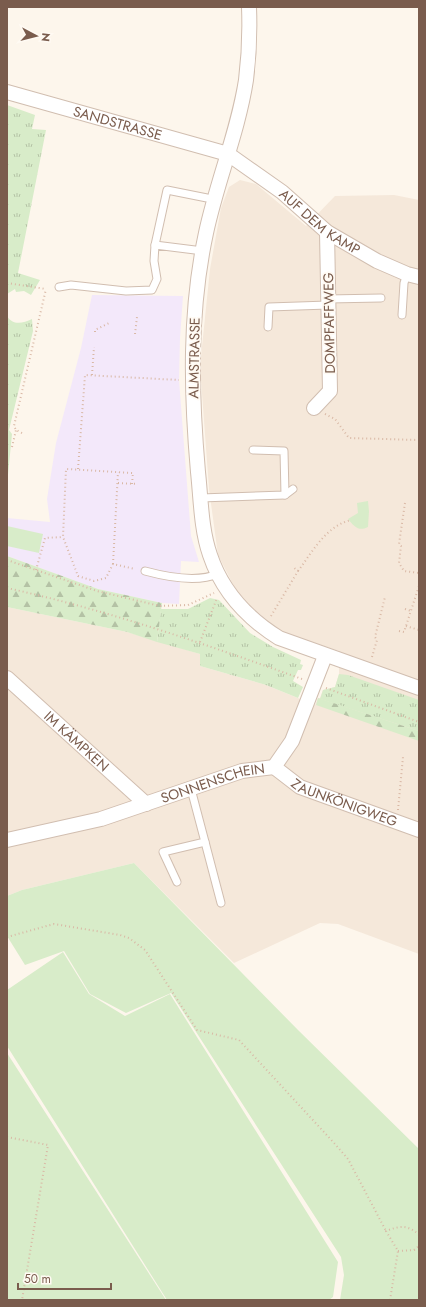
<svg xmlns="http://www.w3.org/2000/svg" width="426" height="1307" viewBox="0 0 426 1307" font-family="Jost,sans-serif">
  <style>
    .residential { fill: #f5e8da }
    .education { fill: #f3e8fa }
    .grass { fill: url(#grass-tufts) }
    .forest { fill: url(#forest-firs) }
    .green { fill: #d8ecc9 }
    .lines { fill: none; stroke-linecap: round; stroke-linejoin: round }
    .lane-casing { stroke: #d1beb0; stroke-width: 9 }
    .street-casing { stroke: #d1beb0; stroke-width: 16 }
    .path { stroke: #d9b8a5; stroke-width: 2; stroke-dasharray: 1 3; stroke-linecap: butt }
    .lane { stroke: #fff; stroke-width: 7 }
    .street { stroke: #fff; stroke-width: 14 }
    .labels { text-anchor: middle; stroke-width: 3.5; stroke-linejoin: round; paint-order: stroke }
    .street-label { font-size: 14px; fill: #7a5c4d; stroke: #fffaf3 }
  </style>
  <defs>
    <pattern id="grass-tufts" width="24" height="20" patternUnits="userSpaceOnUse"><rect width="24" height="20" fill="#d8ecc9"/><path d="M3 7l-1-3M5 7V3M7 7l1-3M15 17l-1-3M17 17v-4M19 17l1-3" fill="none" stroke="#b4c2a5"/></pattern>
    <pattern id="forest-firs" width="22" height="20" patternUnits="userSpaceOnUse"><rect width="22" height="20" fill="#d8ecc9"/><path d="M5 1l3.5 6h-7zM16 11l3.5 6h-7z" fill="#b4c2a5"/></pattern>
  </defs>
  <rect width="100%" height="100%" fill="#fdf6ec"/>
  <polygon class="residential" points="240,180 256,184 306,226 335,196 394,195 419,200 419,954 338,924 320,923 234,963 134,863 22,890 7,896 7,607 127,632 200,654 200,666 266,685 315,705 318,698 320,698 323,690 335,687 339,674 339,651 282,632 240,598 218,555 209,489 200,366 210,269 221,208 229,187"/>
  <polygon class="education" points="92,295 183,296 180,338 179,380 191,536 199,562 181,561 179,604 162,603 98,589 7,556 7,518 50,522 47,499 56,443 81,348"/>
  <g class="grass">
    <polygon points="7,105 35,115 32,129 46,130 18,273 40,280 31,295 24,291 16,292 15,289 7,294"/>
    <path d="M 7,316 C 13,326 23,323 32,319 L 33,331 L 9,430 L 12,434 L 7,485 Z"/>
    <polygon points="210,598 219,600 250,633 273,647 301,660 300,664 303,665 301,670 298,670 293,681 303,687 298,698 266,685 200,666 200,654 157,642 161,609 188,609"/>
    <polygon points="339,674 348,675 419,700 419,731 320,699 323,690 335,687"/>
  </g>
  <g class="forest">
    <polygon points="7,556 98,589 162,603 157,642 127,632 7,607"/>
    <polygon points="318,698 419,731 419,741 316,705"/>
  </g>
  <g class="green">
    <path d="M 368,501 L 369,511 L 368,527 C 358,532 354,526 348,519 L 358,513 L 357,503 Z"/>
    <polygon points="7,526 43,534 39,553 7,546"/>
    <polygon points="134,863 298,1030 419,1149 419,1300 340,1300 344,1275 341,1257 171,993 126,1013 90,994 64,951 25,965 7,936 7,896 22,890"/>
    <polygon points="63,952 89,994 125,1016 170,994 338,1262 333,1297 329,1300 167,1300 7,1046 7,990"/>
    <polygon points="7,1053 166,1300 7,1300"/>
  </g>
  <g class="lines">
    <defs>
      <g id="lane">
        <polyline points="155,245 167,190 207,198"/>
        <polyline points="59,287 71,285 126,291 152,290 157,279 154,261 155,245 203,251"/>
        <polyline points="328,299 381,298"/>
        <polyline points="402,315 404,283 407,274"/>
        <polyline points="268,327 269,307 328,305"/>
        <polyline points="253,450 284,451 285,495"/>
        <polyline points="201,498 285,495 293,489"/>
        <path d="M 145,571 C 167,577 196,583 218,574"/>
        <polyline points="205,842 221,903"/>
        <polyline points="177,882 163,852 205,842 191,789"/>
      </g>
      <g id="street">
        <path d="M 249,7 C 250,32 249,56 246,80 C 238,132 217,181 206,233 C 189,312 191,392 198,472 C 201,500 201,529 210,555 C 222,591 247,618 279,638 L 419,688"/>
        <path id="s1" d="M 7,92 L 228,154 L 282,192 L 327,232 L 377,261 L 407,274 L 419,277"/>
        <polyline points="314,408 330,391 327,232"/>
        <path id="s2" d="M 7,678 L 146,804"/>
        <path id="s3" d="M 274,767 L 300,787 L 419,830"/>
        <path id="s4" d="M 7,840 L 101,819 L 242,771 L 274,767 L 292,741 L 325,656"/>
      </g>
    </defs>
    <use href="#lane" class="lane-casing"/>
    <use href="#street" class="street-casing"/>
    <g class="path">
      <polyline points="7,283 46,289"/>
      <polyline points="95,332 95,330 109,323"/>
      <polyline points="135,334 137,317"/>
      <polyline points="92,375 94,347"/>
      <polyline points="325,414 335,419 349,438 419,440"/>
      <polyline points="22,433 16,430 14,426 46,289"/>
      <polyline points="12,447 16,430"/>
      <polyline points="78,469 85,375 179,380"/>
      <polyline points="118,483 138,484"/>
      <polyline points="132,484 133,473 66,469 63,537 78,576 94,581 106,578 113,564 135,569"/>
      <polyline points="405,503 399,544 401,546 399,563 404,571 419,573"/>
      <polyline points="7,560 97,591 160,606 188,605 214,593"/>
      <polyline points="113,564 118,472"/>
      <polyline points="36,570 45,538 63,537"/>
      <path d="M 298,571 C 313,551 326,526 351,520"/>
      <path d="M 7,588 C 107,610 205,644 302,679"/>
      <polyline points="405,609 411,611"/>
      <polyline points="271,616 298,571 293,567"/>
      <polyline points="406,626 419,630"/>
      <polyline points="399,631 404,632 419,586"/>
      <polyline points="200,642 217,598"/>
      <polyline points="372,657 377,640 375,637 385,597"/>
      <polyline points="326,688 419,722"/>
      <polyline points="398,810 403,757"/>
      <polyline points="7,937 54,924 120,935 129,938 145,950 197,1030 239,1040 335,1144 348,1159 386,1231"/>
      <polyline points="7,1137 48,1145 22,1300"/>
      <polyline points="398,1251 414,1250 419,1246"/>
      <path d="M 390,1300 L 398,1251 L 386,1231 C 399,1226 408,1224 419,1235"/>
    </g>
    <use href="#lane" class="lane"/>
    <use href="#street" class="street"/>
  </g>
  <g class="labels">
    <g class="street-label">
      <text dy="5" stroke="none"><textPath href="#s1" startOffset="115">SANDSTRASSE</textPath></text>
      <text dy="5" stroke="none"><textPath href="#s1" startOffset="344">AUF DEM KAMP</textPath></text>
      <text transform="translate(329 323) rotate(-91)" y="5">DOMPFAFFWEG</text>
      <text transform="translate(194 358) rotate(-89)" y="5">ALMSTRASSE</text>
      <text dy="5" stroke="none"><textPath href="#s2" startOffset="94">IM KÄMPKEN</textPath></text>
      <text dy="5" stroke="none"><textPath href="#s4" startOffset="214">SONNENSCHEIN</textPath></text>
      <text dy="5" stroke="none"><textPath href="#s3" startOffset="80">ZAUNKÖNIGWEG</textPath></text>
    </g>
  </g>
  <rect width="426" height="1307" fill="none" stroke="#7a5c4d" stroke-width="16"/>
  <g transform="translate(36 36) rotate(97)" stroke="#fffaf3" stroke-width="3" paint-order="stroke">
  <path d="M0-3L7 15L0 10L-7 15Z" fill="#7a5c4d"/>
  <text y="-6" font-size="11" font-weight="bold" text-anchor="middle" fill="#7a5c4d">N</text>
  </g>
  <path d="M18 1283v6h93v-6" fill="none" stroke="#7a5c4d" stroke-width="2"/>
  <text x="24" y="1283" font-size="12" fill="#7a5c4d" stroke="#fffaf3" stroke-width="3" paint-order="stroke">50 m</text>
</svg>
